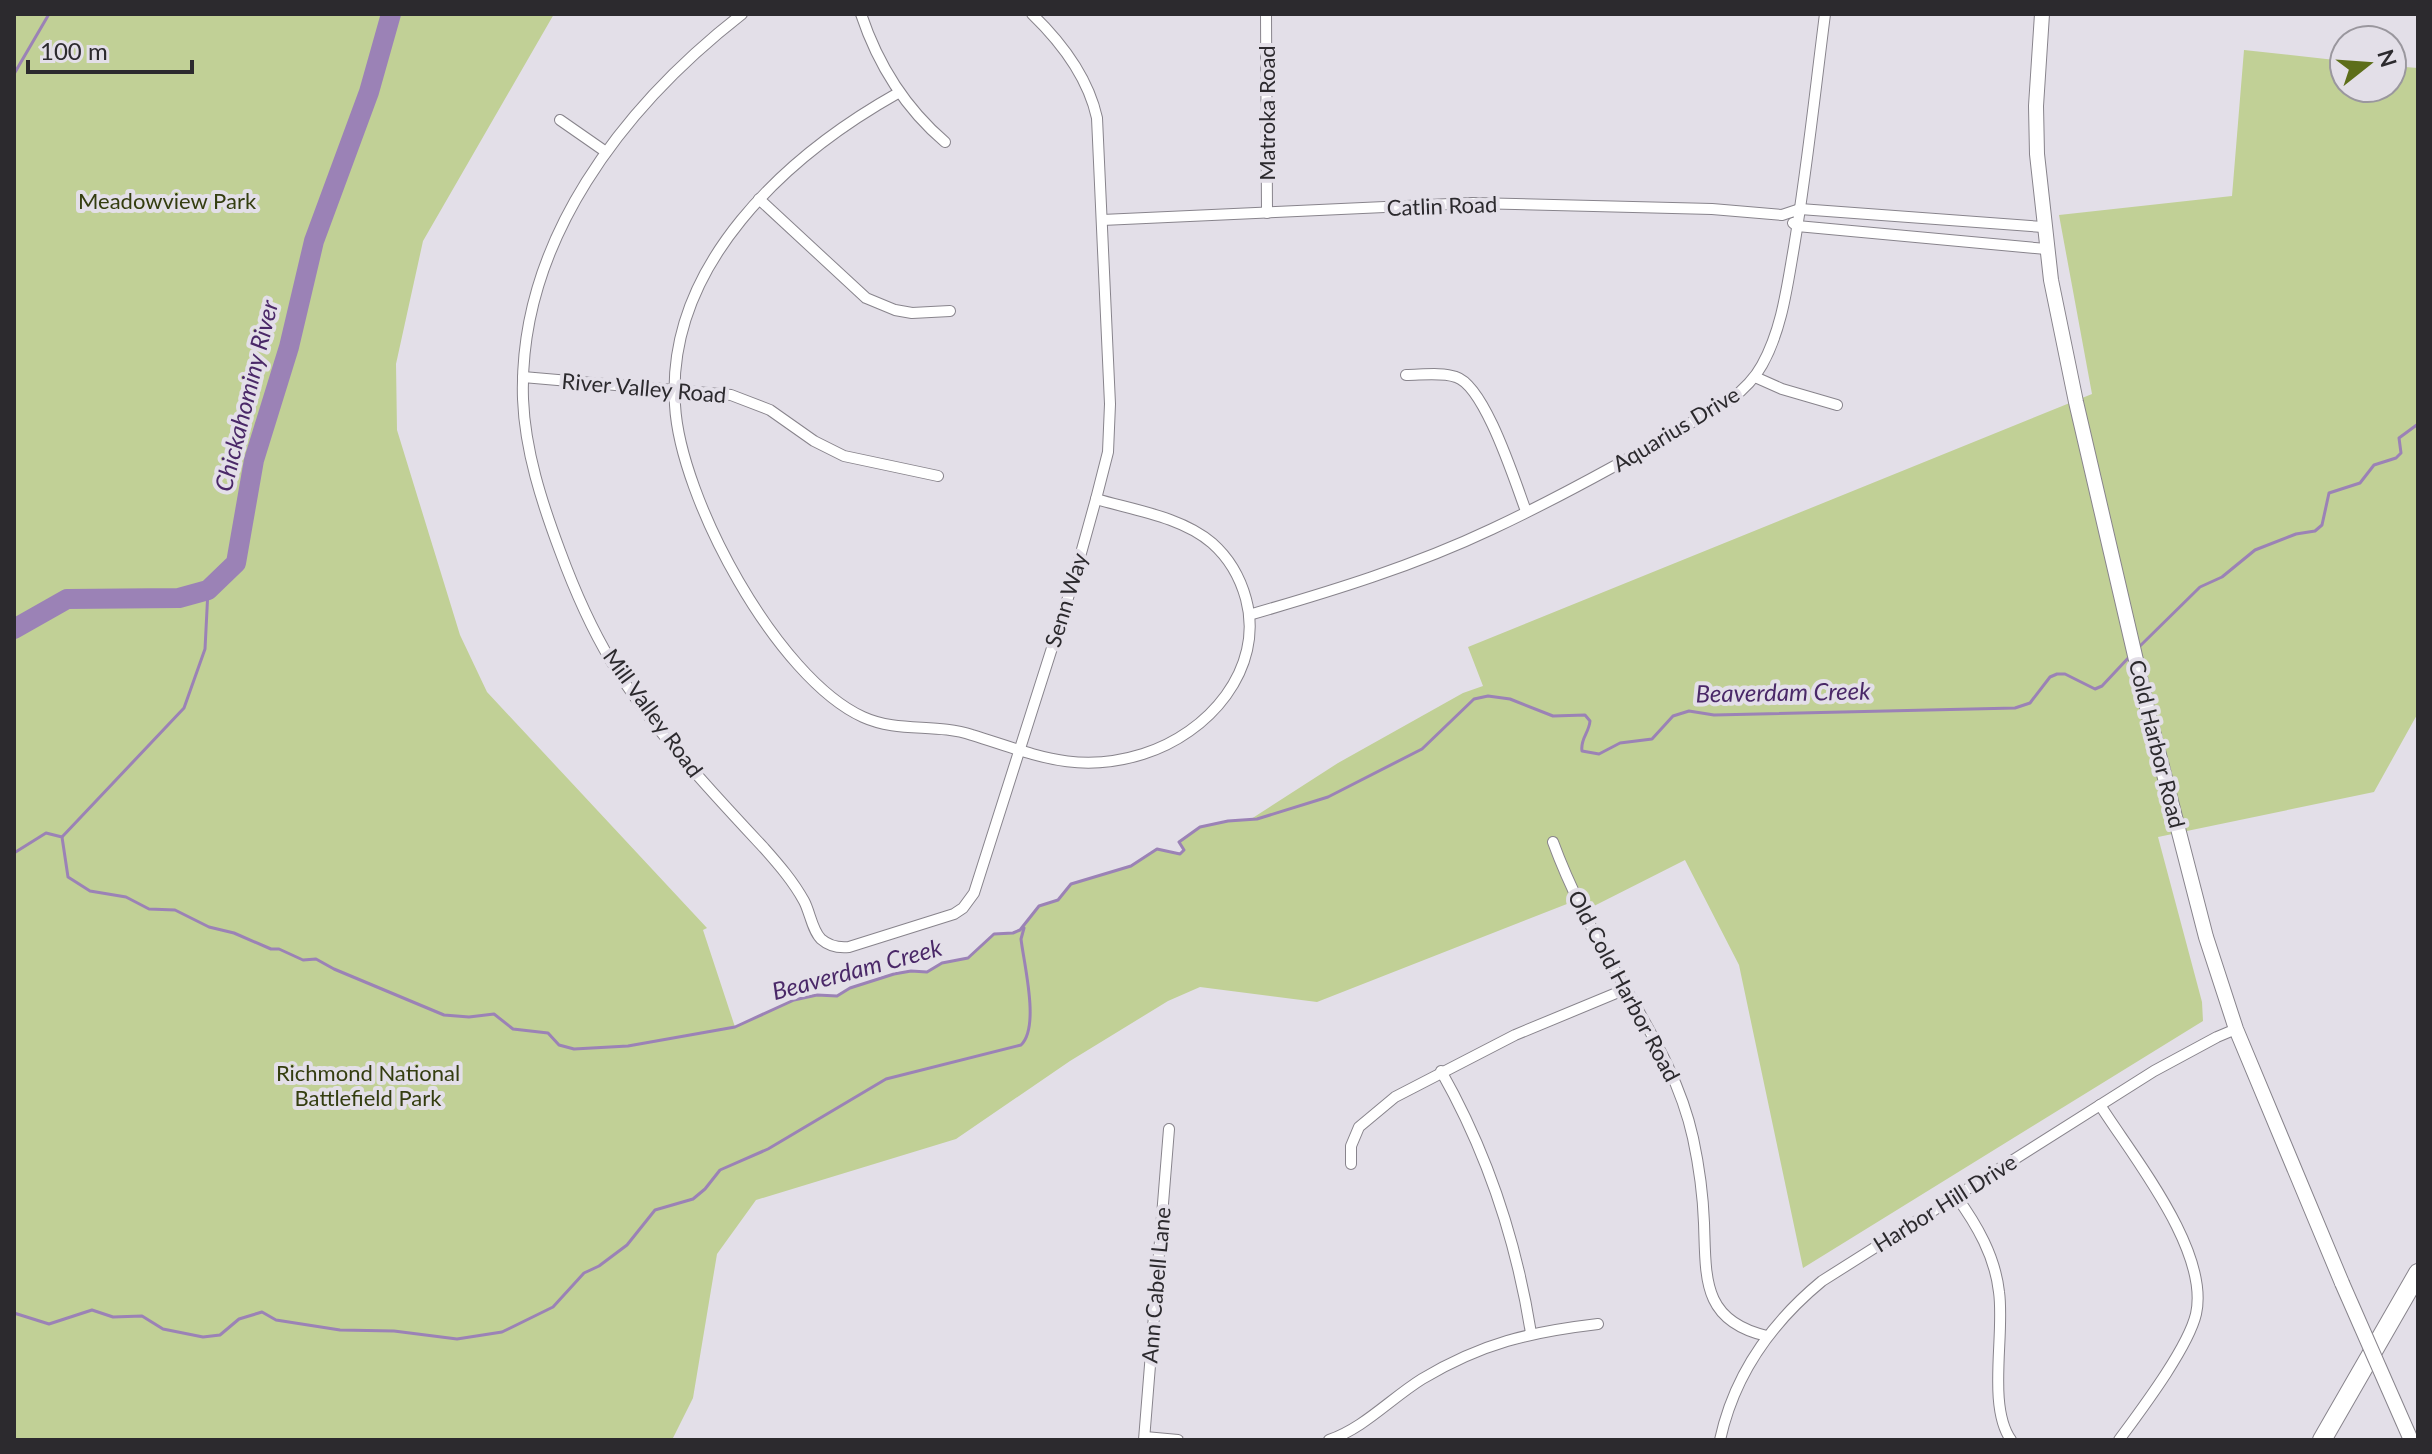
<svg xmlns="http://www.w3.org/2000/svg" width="2432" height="1454" viewBox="0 0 2432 1454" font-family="Lato,sans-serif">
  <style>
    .green { fill: #c1d096 }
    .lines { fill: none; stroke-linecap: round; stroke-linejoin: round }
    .stream { stroke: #9b82b6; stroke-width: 3 }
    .river { stroke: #9b82b6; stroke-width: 20 }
    .street-casing { stroke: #88848c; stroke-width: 12 }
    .secondary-casing { stroke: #88848c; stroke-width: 16 }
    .highway-casing { stroke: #88848c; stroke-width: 20 }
    .street { stroke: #fff; stroke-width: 10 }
    .secondary { stroke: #fff; stroke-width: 14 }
    .highway { stroke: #fff; stroke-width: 18 }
    .secondary-bridge-casing { stroke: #88848c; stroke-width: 16; stroke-linecap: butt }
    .secondary-bridge { stroke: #fff; stroke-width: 14 }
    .labels { text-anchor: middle; stroke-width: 8; stroke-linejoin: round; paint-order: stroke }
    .street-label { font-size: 22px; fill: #2c2a2e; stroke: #e3dfe8 }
    .park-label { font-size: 22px; fill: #343d10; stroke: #e3dfe8 }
    .water-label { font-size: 24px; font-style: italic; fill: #4a2868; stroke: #e3dfe8 }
  </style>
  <rect width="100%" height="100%" fill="#e3dfe8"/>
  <polygon class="green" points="14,14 554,14 423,241 396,364 397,430 460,635 487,692 707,928 703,930 735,1027 794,1000 817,996 837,996 850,988 894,974 911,971 927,972 942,963 968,958 994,934 1013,933 1020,930 1039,906 1058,900 1071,884 1131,866 1157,849 1180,854 1184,850 1179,842 1200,827 1228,821 1248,821 1338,763 1463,693 1483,686 1468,647 2092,394 2059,215 2232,196 2244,50 2344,61 2344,88 2392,88 2392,66 2418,68 2418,713 2374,792 2158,837 2202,1002 2203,1021 1803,1268 1739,965 1685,860 1588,909 1572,902 1317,1002 1200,987 1168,1001 1070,1061 956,1139 756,1200 717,1254 693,1398 672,1440 14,1440"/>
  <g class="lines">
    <g class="stream">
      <polyline points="14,74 49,14"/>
      <polyline points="2139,647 2200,587 2222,577 2255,550 2296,534 2315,531 2322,525 2329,493 2360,483 2374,465 2396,458 2401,453 2399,438 2418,424"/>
      <polyline points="62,837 184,708 205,649 208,590"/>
      <path d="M 14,853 L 46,833 L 62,837 L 68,877 L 90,891 L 126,897 L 149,909 L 175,910 L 209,927 L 234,933 L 271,949 L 279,949 L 303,960 L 316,959 L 334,969 L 444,1015 L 469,1017 L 494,1014 L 513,1029 L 548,1033 L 559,1045 L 574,1049 L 628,1046 L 735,1027 L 794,1000 L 817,995 L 837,996 L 850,988 L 894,974 L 911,971 L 927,972 L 942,963 L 968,958 L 994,934 L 1013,933 L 1020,930 L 1039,906 L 1058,900 L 1071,884 L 1131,866 L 1157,849 L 1180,854 L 1184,850 L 1179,842 L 1200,827 L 1228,821 L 1257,819 L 1328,797 L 1422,749 L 1474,699 L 1488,696 L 1510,699 L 1553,716 L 1585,715 L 1590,721 C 1589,733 1580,739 1582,751 L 1599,754 L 1620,743 L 1652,739 L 1673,716 L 1689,711 L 1714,715 L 2015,708 L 2030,703 L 2050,677 L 2057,674 L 2065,674 L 2095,689 L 2102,686 L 2131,655"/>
      <path d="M 14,1313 L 49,1324 L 92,1310 L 113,1317 L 142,1316 L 163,1329 L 203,1337 L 220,1335 L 239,1319 L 262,1312 L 276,1320 L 340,1330 L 394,1331 L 457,1339 L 502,1332 L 553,1307 L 584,1273 L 599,1266 L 627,1245 L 655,1210 L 693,1199 L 705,1189 L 720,1170 L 768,1149 L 886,1079 L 1021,1045 C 1040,1027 1024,965 1021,939 L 1024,928"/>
    </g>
    <polyline class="river" points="14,629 67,599 179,598 208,590 236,563 254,460 289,347 314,241 369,92 391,14"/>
    <defs>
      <g id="street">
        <path d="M 742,14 C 624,106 518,241 523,399 C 525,451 542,503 560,551 C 574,589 590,626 611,661 C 653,730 709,789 764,848 C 779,865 793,881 804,901 C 810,912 812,930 821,939 C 830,947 839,948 849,947 L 954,914 L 963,908 L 974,893 L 1073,582 L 1096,499 L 1108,452 L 1110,404 L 1097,118 C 1088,77 1062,43 1032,14"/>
        <path d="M 861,14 C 878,65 904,107 945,142"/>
        <polyline points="1266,14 1267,213"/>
        <path d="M 898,93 C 786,156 666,265 675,405 C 680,498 777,678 863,717 C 898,733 936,723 972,735 C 1034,754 1076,775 1143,754 C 1208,734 1265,669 1246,599 C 1240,577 1229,558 1212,543 C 1182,517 1134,510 1096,499"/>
        <polyline points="560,120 606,152"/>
        <polyline points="759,199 866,298 895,310 912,313 950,311"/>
        <polyline points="1102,220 1472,203 1712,209 1782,215 1800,209 2043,227"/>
        <polyline points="1793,223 1797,226 2046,249"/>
        <path d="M 1406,375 C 1421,375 1442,372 1456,377 C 1485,386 1515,482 1526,511"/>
        <polyline points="523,377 731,395 770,410 814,441 844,456 938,476"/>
        <polyline points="1755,377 1782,389 1837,405"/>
        <path d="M 1249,615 C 1332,591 1414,566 1492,529 C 1573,491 1651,446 1729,401 C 1742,391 1754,380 1762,365 C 1782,329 1787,287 1794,247 C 1807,169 1815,92 1825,14"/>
        <path d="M 1553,842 C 1572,894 1598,942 1626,989 C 1654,1038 1681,1083 1693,1138 C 1699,1166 1703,1195 1704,1223 C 1706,1279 1702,1321 1767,1336"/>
        <path d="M 1441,1071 C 1488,1154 1516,1239 1531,1333"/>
        <path d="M 2100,1105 C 2133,1157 2210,1251 2196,1314 C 2188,1348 2141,1410 2119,1440"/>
        <polyline points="1351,1164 1351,1146 1359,1127 1395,1097 1515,1035 1626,989"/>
        <path d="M 1956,1196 C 1977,1225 1995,1256 1999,1292 C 2005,1334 1987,1406 2011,1440"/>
        <polyline points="1145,1437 1178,1440"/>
        <polyline points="1144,1440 1169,1129"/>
        <path d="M 1329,1440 C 1364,1428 1390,1399 1422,1379 C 1482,1343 1530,1332 1598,1324"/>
        <path d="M 1720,1440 C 1734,1375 1771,1323 1822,1281 L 2154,1071 L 2217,1037 L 2236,1029"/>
      </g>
      <polyline id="secondary" points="2042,14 2036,106 2037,154 2051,280 2076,402 2149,716 2206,937 2236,1029 2342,1283"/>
      <polyline id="highway" points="2322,1440 2418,1273"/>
    </defs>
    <use href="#street" class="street-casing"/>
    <use href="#secondary" class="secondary-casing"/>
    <use href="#highway" class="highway-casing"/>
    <use href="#street" class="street"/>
    <use href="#secondary" class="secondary"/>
    <use href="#highway" class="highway"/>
    <defs>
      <polyline id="secondary-bridge" points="2342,1283 2411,1440"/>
    </defs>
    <use href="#secondary-bridge" class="secondary-bridge-casing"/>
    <use href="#secondary-bridge" class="secondary-bridge"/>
  </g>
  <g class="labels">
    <g class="street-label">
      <text transform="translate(1267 113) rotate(-90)" y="8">Matroka Road</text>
      <text transform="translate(1442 206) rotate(-2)" y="8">Catlin Road</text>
      <text transform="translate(644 388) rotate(5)" y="8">River Valley Road</text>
      <text transform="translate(1676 429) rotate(-31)" y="8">Aquarius Drive</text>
      <text transform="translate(1066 600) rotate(-73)" y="8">Senn Way</text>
      <text transform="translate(653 713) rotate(54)" y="8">Mill Valley Road</text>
      <text transform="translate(2157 744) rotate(76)" y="8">Cold Harbor Road</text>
      <text transform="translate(1624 986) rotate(62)" y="8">Old Cold Harbor Road</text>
      <text transform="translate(1945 1203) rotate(-32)" y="8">Harbor Hill Drive</text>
      <text transform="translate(1156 1285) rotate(-85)" y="8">Ann Cabell Lane</text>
    </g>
    <g class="park-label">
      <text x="167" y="209">Meadowview Park</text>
      <text x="368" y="1081">Richmond National<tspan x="368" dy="25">Battlefield Park</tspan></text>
    </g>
    <g class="water-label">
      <text transform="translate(247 396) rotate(-76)" y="8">Chickahominy River</text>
      <text transform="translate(1783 693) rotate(-1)" y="8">Beaverdam Creek</text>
      <text transform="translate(857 970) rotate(-15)" y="8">Beaverdam Creek</text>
    </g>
  </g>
  <rect width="2432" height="1454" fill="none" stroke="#2c2a2e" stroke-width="32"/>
  <g transform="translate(2368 64) rotate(73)"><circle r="38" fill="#e3dfe8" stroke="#9a979e" stroke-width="2"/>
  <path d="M0-6L14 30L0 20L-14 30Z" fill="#5d6e1a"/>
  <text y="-12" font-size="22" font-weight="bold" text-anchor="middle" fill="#2c2a2e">N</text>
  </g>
  <path d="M28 60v12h164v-12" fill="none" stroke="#2c2a2e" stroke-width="4"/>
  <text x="40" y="60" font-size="24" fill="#2c2a2e" stroke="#e3dfe8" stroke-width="6" paint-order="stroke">100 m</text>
</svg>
